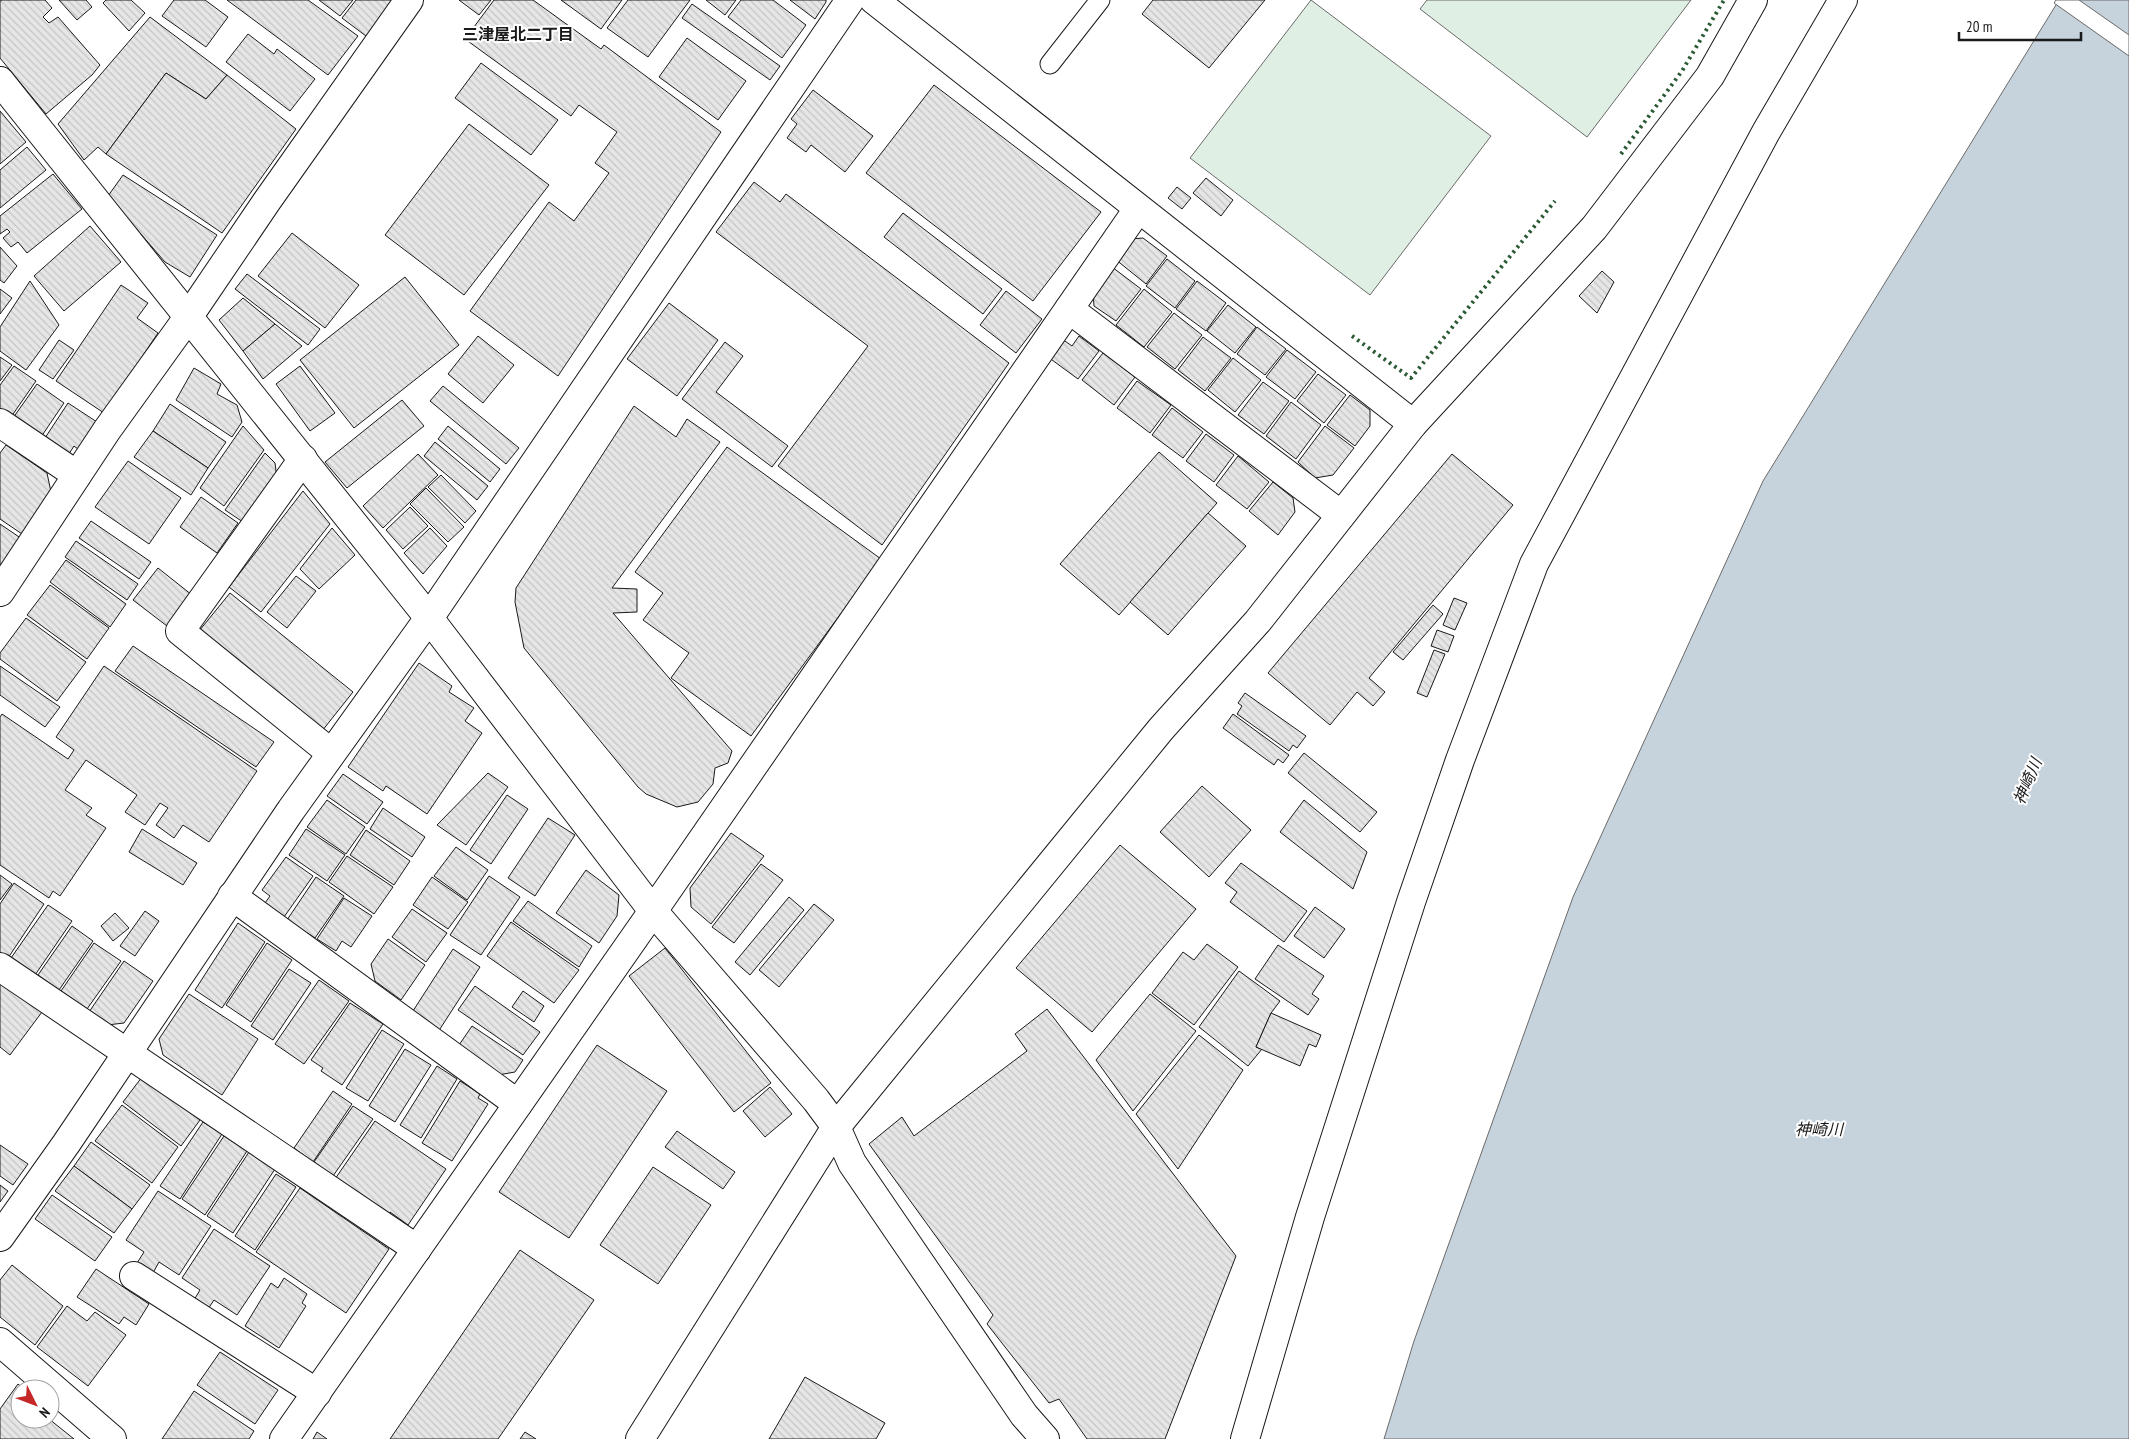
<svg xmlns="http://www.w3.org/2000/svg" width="2129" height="1439" viewBox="0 0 2129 1439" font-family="'PT Sans Narrow','Noto Sans JP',sans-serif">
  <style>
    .grass { fill: #e0efe3; stroke: #6a6a6a }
    .water { fill: #c6d2dc; stroke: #6a6a6a }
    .pier { fill: #fff; stroke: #6a6a6a }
    .building { fill: url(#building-back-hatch); stroke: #1a1a1a }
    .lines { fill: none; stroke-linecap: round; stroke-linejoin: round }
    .lane-casing { stroke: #1a1a1a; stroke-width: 21 }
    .street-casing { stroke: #1a1a1a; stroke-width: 30 }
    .secondary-casing { stroke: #1a1a1a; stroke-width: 30 }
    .lane { stroke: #fff; stroke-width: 19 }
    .street { stroke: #fff; stroke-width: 28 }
    .secondary { stroke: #fff; stroke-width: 28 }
    .hedge { stroke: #2b5a34; stroke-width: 4; stroke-dasharray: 2.5 4; stroke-linecap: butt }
    .labels { text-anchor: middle; stroke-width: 4; stroke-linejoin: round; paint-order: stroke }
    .neighbourhood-label { font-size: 16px; font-weight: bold; fill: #1a1a1a; stroke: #fff }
    .water-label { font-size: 16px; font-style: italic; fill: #1a1a1a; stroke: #fff }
  </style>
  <defs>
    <pattern id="building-back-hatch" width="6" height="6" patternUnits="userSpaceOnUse" patternTransform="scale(1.25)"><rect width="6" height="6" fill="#e6e6e6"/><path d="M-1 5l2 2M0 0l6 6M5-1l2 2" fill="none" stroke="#c5c5c5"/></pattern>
  </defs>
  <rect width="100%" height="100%" fill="#fff"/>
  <g class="grass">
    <polygon points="1311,0 1491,136 1370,295 1190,158"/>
    <polygon points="1427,0 1691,0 1587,137 1420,9"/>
  </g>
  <polygon class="water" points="2059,0 2129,0 2129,1439 1384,1439 1414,1341 1573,897 1763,481"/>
  <polygon class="pier" points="2056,0 2079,0 2129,35 2129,56 2054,3"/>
  <g class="building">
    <polygon points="2,0 45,0 52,8 43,17 49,23 58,17 100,65 92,75 46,114 0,58 0,1"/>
    <polygon points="59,0 86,0 92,7 77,20"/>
    <polygon points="106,0 131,0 145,13 129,31 103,3"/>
    <polygon points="174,0 205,0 228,17 206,47 162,16"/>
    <polygon points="227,0 308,0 358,36 328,75"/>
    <polygon points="319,0 353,0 340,16"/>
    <polygon points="356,0 395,0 370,39 342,18"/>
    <polygon points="459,0 491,0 479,15"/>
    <polygon points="494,0 533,0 601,49 604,45 721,132 558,376 470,311 549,202 574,221 609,173 595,163 617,132 579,105 571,116 465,39"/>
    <polygon points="561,0 622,0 601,29"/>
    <polygon points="628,0 690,0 648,57 607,28"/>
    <polygon points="706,0 736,0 725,15"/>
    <polygon points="741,0 773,0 806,25 782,58 728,17"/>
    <polygon points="790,0 826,0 826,2 815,19"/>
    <polygon points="1153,0 1265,0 1209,68 1142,14"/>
    <polygon points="692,4 780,66 770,80 682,18"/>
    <polygon points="150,17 227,75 206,99 166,73 106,154 98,147 84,160 58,124"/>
    <polygon points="248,34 274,54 277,49 315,79 290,111 226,62"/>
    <polygon points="687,38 746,81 718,120 659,77"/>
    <polygon points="481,63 558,120 531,155 455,98"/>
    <polygon points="166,73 206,99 227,75 296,129 222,233 106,154"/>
    <polygon points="934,85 1101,212 1033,301 866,173"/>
    <polygon points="813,90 873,136 845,172 811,145 806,152 787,138 797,124 791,119"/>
    <polygon points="0,111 26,142 0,164"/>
    <polygon points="469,124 549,185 464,295 385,235"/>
    <polygon points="27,147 46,170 0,208 0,170"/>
    <polygon points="53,174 82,209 27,253 18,242 11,247 3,238 10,232 7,229 0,234 0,216"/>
    <polygon points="123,175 217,235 190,277 165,262 108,196"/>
    <polygon points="1206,178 1233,200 1221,216 1193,193"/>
    <polygon points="754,182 780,202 786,194 1009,363 882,545 778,466 868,346 716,232"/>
    <polygon points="1177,187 1191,198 1182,209 1168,198"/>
    <polygon points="903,213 1002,289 983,314 884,237"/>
    <polygon points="90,226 121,262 64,311 34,276"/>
    <polygon points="292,233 359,285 325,328 258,276"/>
    <polygon points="1143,238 1167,256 1146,284 1115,259 1131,239"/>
    <polygon points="0,247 17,266 4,283 0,280"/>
    <polygon points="1167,259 1195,281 1175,308 1146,286"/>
    <polygon points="1112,267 1141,289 1116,321 1094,306 1093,292"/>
    <polygon points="1602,271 1614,282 1597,313 1579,296"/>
    <polygon points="247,274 320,329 308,345 235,289"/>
    <polygon points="405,277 459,345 354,428 300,360"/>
    <polygon points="30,281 59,325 26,370 0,351 0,327"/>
    <polygon points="1197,281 1226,303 1206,331 1176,309"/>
    <polygon points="121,285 148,303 137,318 158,333 104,413 56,381"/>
    <polygon points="0,289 12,298 0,314"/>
    <polygon points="1144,289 1172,312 1144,347 1116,325"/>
    <polygon points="1006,291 1042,319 1016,353 980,325"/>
    <polygon points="243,298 275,324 243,351 219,320"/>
    <polygon points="669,303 718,340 677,396 627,359"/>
    <polygon points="1228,305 1256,327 1235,353 1207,331"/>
    <polygon points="1174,313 1202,335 1175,369 1147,347"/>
    <polygon points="275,324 302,346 263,379 243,351"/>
    <polygon points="1257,327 1286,349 1265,375 1237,354"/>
    <polygon points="478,336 514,365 483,403 448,374"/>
    <polygon points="1079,336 1099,351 1078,379 1048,357 1062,339 1072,346"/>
    <polygon points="1203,337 1231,358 1205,391 1178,370"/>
    <polygon points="59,340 74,350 53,379 39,370"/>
    <polygon points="725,342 743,356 716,392 788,446 772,467 682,399"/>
    <polygon points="1287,350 1316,372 1295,399 1266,377"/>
    <polygon points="1103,353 1135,377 1114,405 1082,380"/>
    <polygon points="0,357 12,365 0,381"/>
    <polygon points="1233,358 1261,380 1235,412 1208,390"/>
    <polygon points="14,366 36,381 11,417 0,409 0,385"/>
    <polygon points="300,366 335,413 310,431 276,384"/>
    <polygon points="194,368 221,384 217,394 237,405 242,422 232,437 176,400"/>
    <polygon points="1318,374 1346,395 1324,423 1297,401"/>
    <polygon points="1137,381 1171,405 1150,433 1117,408"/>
    <polygon points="1263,382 1289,401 1264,434 1238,415"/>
    <polygon points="37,384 64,403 41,437 13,418"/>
    <polygon points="443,386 519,448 506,464 430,401"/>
    <polygon points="1350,395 1370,410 1370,426 1355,446 1327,425"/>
    <polygon points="402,400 424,426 347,488 325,462"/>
    <polygon points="1291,402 1321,425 1296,459 1266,436"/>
    <polygon points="68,403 97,422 78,449 74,446 67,457 43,441"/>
    <polygon points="170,404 226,442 208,468 153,431"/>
    <polygon points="634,406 676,437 687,419 720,442 612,588 637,589 637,612 613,613 732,751 728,763 715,768 713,784 698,802 677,807 646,794 638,787 524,648 515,602 516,588"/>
    <polygon points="1172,408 1203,432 1183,458 1152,435"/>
    <polygon points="243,426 264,450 224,506 200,488"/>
    <polygon points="448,426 500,469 490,482 438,439"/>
    <polygon points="1325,426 1354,448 1333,475 1315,478 1298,462"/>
    <polygon points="153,431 208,468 191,495 134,457"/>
    <polygon points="1206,434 1234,455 1214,482 1186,461"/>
    <polygon points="435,442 488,486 477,500 424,456"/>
    <polygon points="6,445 47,473 51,492 22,534 0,519 0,453"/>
    <polygon points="727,447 881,559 751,736 671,678 689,653 643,620 663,593 635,572"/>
    <polygon points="1159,452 1217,503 1119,615 1060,564"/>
    <polygon points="265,453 275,463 277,479 246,524 225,510"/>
    <polygon points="418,454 438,475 383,528 363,506"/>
    <polygon points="1452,454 1513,505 1369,678 1385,692 1373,706 1357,692 1330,725 1268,673"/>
    <polygon points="1238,456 1269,482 1247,509 1216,485"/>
    <polygon points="128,461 181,498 149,544 95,507"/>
    <polygon points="441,475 476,511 465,523 428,487"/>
    <polygon points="1273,482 1293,498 1295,512 1278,535 1249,511"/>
    <polygon points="426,488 464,527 448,542 410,504"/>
    <polygon points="303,491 330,524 261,612 229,587"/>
    <polygon points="201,497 238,523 217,553 180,527"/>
    <polygon points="410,507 428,526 403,549 386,530"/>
    <polygon points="1208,513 1246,546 1168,635 1130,602"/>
    <polygon points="91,521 151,562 139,579 79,538"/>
    <polygon points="0,524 25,541 0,578"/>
    <polygon points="332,528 355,555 319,589 300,569"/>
    <polygon points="430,528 447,546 423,574 404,553"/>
    <polygon points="76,541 138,584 127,600 65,557"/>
    <polygon points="66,560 126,604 110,627 50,582"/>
    <polygon points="158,568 192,595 167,626 133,600"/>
    <polygon points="296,576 316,591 287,628 267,612"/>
    <polygon points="50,585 109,628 87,659 27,615"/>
    <polygon points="230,593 353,692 322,731 199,631"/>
    <polygon points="1454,598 1467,603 1455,630 1443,625"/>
    <polygon points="1433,605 1443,614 1403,660 1393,652"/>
    <polygon points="26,618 86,662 57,701 0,659 0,653"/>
    <polygon points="1437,630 1454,636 1448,652 1431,646"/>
    <polygon points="133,646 274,742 256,767 115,671"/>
    <polygon points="1434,650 1445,654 1427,697 1417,693"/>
    <polygon points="419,663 452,686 449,692 474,708 465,721 482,733 427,814 386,786 383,791 348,767"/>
    <polygon points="0,666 60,707 45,727 0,695"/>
    <polygon points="104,666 257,771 209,842 183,825 174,838 156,825 168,808 160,803 145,825 125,812 137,795 86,760 65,790 92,808 86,815 106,828 60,896 53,891 49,898 0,865 0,717 2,714 68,759 74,750 56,737"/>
    <polygon points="1245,693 1306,736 1297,748 1293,745 1289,751 1237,714 1242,706 1238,703"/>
    <polygon points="1233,714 1289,755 1283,763 1278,759 1274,765 1223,728"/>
    <polygon points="1304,753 1377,812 1360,832 1288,773"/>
    <polygon points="488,773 508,787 466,845 437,825"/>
    <polygon points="343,774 383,802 367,824 327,796"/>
    <polygon points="1202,786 1251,830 1209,877 1160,832"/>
    <polygon points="507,795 528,809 491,864 470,850"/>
    <polygon points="327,800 365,827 346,854 307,827"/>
    <polygon points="1304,800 1367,852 1353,889 1280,832"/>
    <polygon points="383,808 425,837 412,857 370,829"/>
    <polygon points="548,818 575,835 535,896 508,878"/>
    <polygon points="142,829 197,863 183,885 129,852"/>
    <polygon points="306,829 345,855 327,881 289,855"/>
    <polygon points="366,830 410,861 394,885 350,855"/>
    <polygon points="731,833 764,856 711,924 691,907 690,888"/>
    <polygon points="1120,845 1196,909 1092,1032 1016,968"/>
    <polygon points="456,847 488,870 467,900 434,876"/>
    <polygon points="347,856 393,887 374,914 329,882"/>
    <polygon points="286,857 313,876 284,917 265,903 270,896 262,890"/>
    <polygon points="1241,863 1307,911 1284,942 1230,902 1237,892 1225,883"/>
    <polygon points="761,864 783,880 734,943 712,927"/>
    <polygon points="586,870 619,895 617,916 599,943 556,913"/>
    <polygon points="0,875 12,884 0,900"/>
    <polygon points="489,876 520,897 481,955 450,935"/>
    <polygon points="316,877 344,896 315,938 287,920"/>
    <polygon points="432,877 468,902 448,929 413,905"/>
    <polygon points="14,883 44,904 8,958 0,953 0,904"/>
    <polygon points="789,897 804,910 750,975 735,962"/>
    <polygon points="344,898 372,916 351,947 342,941 336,951 317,939"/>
    <polygon points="528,901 592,946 579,967 513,921"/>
    <polygon points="814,904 834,920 779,987 759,970"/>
    <polygon points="48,905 72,921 35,975 11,958"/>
    <polygon points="1315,907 1345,929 1324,958 1294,936"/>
    <polygon points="412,909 447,933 426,962 392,937"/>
    <polygon points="145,911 159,921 135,956 120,946"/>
    <polygon points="115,913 129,928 113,941 101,926"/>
    <polygon points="511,922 579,970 554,1003 487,956"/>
    <polygon points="238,923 265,942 222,1008 195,990"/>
    <polygon points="72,926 93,941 59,990 38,975"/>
    <polygon points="388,939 425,965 401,1000 375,981 371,964"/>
    <polygon points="94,943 121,961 87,1009 61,991"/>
    <polygon points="267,943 292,960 251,1022 226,1005"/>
    <polygon points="1207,944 1238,967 1194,1025 1152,993 1183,952 1194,960"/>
    <polygon points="1278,945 1324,976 1312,994 1319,999 1308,1015 1255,979"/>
    <polygon points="665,948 771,1083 734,1112 629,976"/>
    <polygon points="453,949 480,967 438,1032 411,1014"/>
    <polygon points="124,961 153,981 124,1023 107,1025 89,1012"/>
    <polygon points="289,969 311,983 273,1040 251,1026"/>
    <polygon points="1239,971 1280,1001 1271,1013 1256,1047 1262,1049 1248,1066 1199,1027"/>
    <polygon points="319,980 349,1001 304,1064 275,1044"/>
    <polygon points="2,982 42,1012 10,1055 0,1047 0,985"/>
    <polygon points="475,986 540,1032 523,1055 458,1010"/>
    <polygon points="523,991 544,1006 534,1022 512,1007"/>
    <polygon points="189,994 258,1039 222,1095 163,1055 159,1039"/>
    <polygon points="1150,994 1196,1031 1133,1111 1096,1060"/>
    <polygon points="350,1003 383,1024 342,1085 321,1071 323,1068 311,1060"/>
    <polygon points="1047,1009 1236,1256 1165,1439 1087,1439 1059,1399 1049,1403 987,1324 993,1315 869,1144 902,1117 914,1136 1027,1051 1015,1034"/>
    <polygon points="1271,1013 1321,1035 1316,1047 1309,1044 1300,1066 1256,1047"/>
    <polygon points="472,1026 523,1060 515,1072 498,1075 457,1048"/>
    <polygon points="382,1030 404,1044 368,1101 346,1088"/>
    <polygon points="1199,1035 1243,1070 1178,1169 1136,1114"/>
    <polygon points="597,1045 667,1091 569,1238 499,1192"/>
    <polygon points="405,1049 431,1065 395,1122 369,1106"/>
    <polygon points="437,1066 457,1079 421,1138 400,1125"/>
    <polygon points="142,1077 200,1120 181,1146 123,1102"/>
    <polygon points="460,1081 480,1094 478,1098 488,1104 452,1161 422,1143"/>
    <polygon points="770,1087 792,1114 765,1137 743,1111"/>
    <polygon points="333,1091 352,1104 313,1162 294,1148"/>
    <polygon points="122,1105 178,1147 152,1183 95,1141"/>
    <polygon points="353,1106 373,1119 333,1176 314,1162"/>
    <polygon points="375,1121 446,1169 408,1225 390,1212 389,1215 335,1179"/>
    <polygon points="203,1122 222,1134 180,1199 160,1186"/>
    <polygon points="677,1131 735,1172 723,1189 665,1147"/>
    <polygon points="224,1136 247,1151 205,1215 182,1199"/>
    <polygon points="91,1142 150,1185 132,1209 74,1166"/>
    <polygon points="0,1145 28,1164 13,1185 0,1176"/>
    <polygon points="249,1152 275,1169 233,1233 207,1216"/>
    <polygon points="74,1166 132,1209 114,1233 55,1191"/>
    <polygon points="653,1167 711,1205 658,1284 600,1245"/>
    <polygon points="276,1174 296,1187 255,1250 235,1236"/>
    <polygon points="0,1185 8,1191 0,1202"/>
    <polygon points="300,1188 389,1249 346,1313 256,1252"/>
    <polygon points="158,1191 211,1226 179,1275 159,1262 153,1273 137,1263 144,1252 126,1240"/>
    <polygon points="52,1195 112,1237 95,1261 35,1219"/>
    <polygon points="214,1229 270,1266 237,1315 214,1300 208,1309 194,1300 200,1290 182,1278"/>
    <polygon points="520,1250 594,1300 498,1439 390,1439"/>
    <polygon points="12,1265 63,1306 35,1345 0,1317 0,1280"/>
    <polygon points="96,1269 149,1304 136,1325 124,1317 119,1324 77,1297"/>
    <polygon points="284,1278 307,1294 302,1303 306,1306 279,1348 245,1326 271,1283 278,1288"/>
    <polygon points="67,1306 87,1321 95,1312 126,1335 88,1386 37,1347"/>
    <polygon points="220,1352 278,1390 255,1424 197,1385"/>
    <polygon points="805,1377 885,1423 876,1439 769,1439"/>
    <polygon points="18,1384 24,1389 20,1389 20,1419 49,1419 74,1439 0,1439 0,1409"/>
    <polygon points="194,1391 254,1431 249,1439 162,1439"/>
    <polygon points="317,1432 327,1439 313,1439"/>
    <polygon points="525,1432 536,1439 520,1439"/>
  </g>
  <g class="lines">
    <defs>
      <polyline id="lane" points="1050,64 1100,0"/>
      <g id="street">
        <polyline points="874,0 1413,424"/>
        <polyline points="0,81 429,618 653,911 816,1100 836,1127 852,1163 1024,1415 1045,1439"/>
        <polyline points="1069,309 1341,515"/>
        <polyline points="0,423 77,475"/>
        <polyline points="303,459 180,631 331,753"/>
        <polyline points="0,592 107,430 189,316 267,201 409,0"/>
        <polyline points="232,896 518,1104"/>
        <polyline points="0,967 417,1249"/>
        <polyline points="0,1237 66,1144 291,810 429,618 850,0"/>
        <polyline points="134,1276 317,1393"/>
        <polyline points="0,1342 112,1439"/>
        <polyline points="284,1439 653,911 1138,209"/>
        <polyline points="640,1439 836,1127"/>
      </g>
      <g id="secondary">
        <polyline points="836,1127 1161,729 1258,621 1413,424 1594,228 1710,76 1753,0"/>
        <polyline points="1245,1439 1310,1217 1411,902 1460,760 1534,564 1766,132 1843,0"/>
      </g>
    </defs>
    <use href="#lane" class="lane-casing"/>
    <use href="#street" class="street-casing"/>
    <use href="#secondary" class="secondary-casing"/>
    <use href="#lane" class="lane"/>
    <use href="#street" class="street"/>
    <use href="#secondary" class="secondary"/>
    <g class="hedge">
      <polyline points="1621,154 1682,71 1724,0"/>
      <polyline points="1352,336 1411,378 1555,201"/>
    </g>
  </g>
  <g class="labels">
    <g class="neighbourhood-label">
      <text x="518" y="40">三津屋北二丁目</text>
    </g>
    <g class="water-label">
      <text transform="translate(2027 781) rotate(-67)" y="6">神崎川</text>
      <text x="1819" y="1135">神崎川</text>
    </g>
  </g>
  <g transform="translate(35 1404) rotate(132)"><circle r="24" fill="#ffffff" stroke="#a3a3a3"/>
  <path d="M0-4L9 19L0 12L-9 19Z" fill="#c62828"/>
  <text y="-8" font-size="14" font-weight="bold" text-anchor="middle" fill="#1a1a1a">N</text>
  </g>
  <path d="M1959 32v8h122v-8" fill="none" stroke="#1a1a1a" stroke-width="2.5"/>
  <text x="1966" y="32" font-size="15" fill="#1a1a1a" stroke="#ffffff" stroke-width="4" paint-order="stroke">20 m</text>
</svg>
